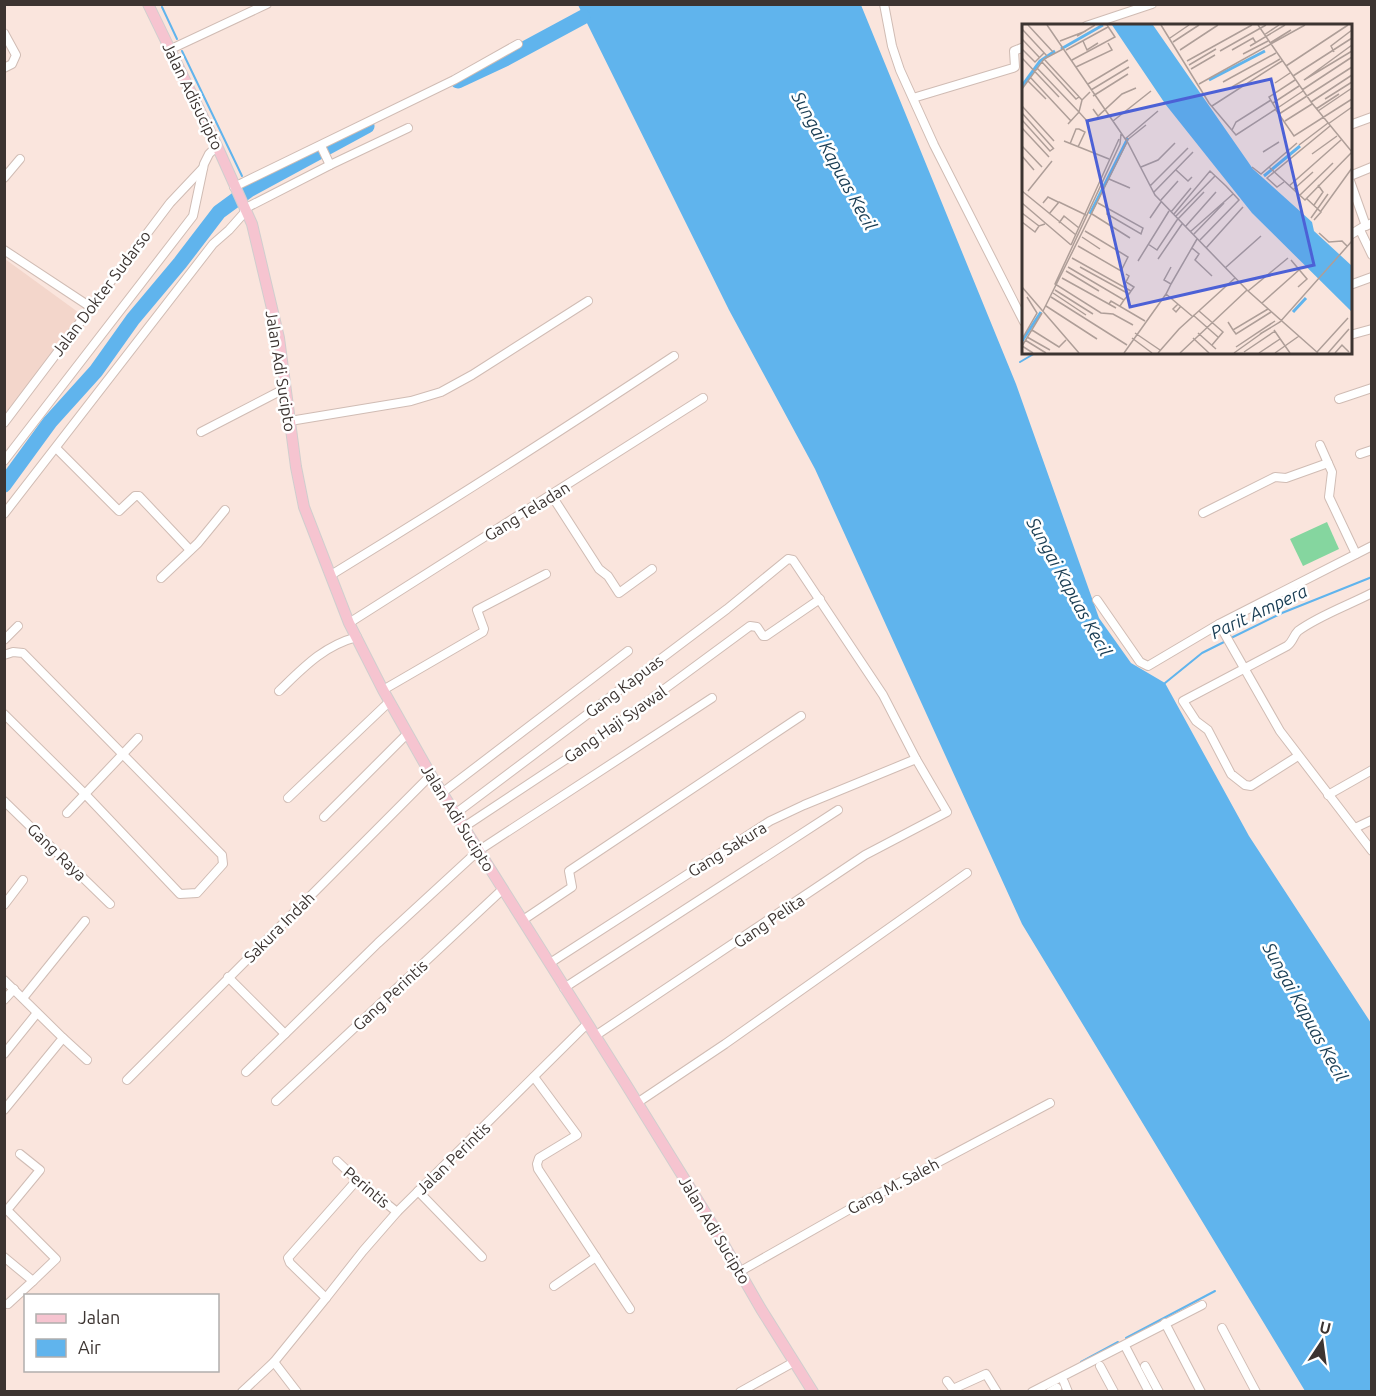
<svg xmlns="http://www.w3.org/2000/svg" width="1376" height="1396" viewBox="0 0 1376 1396" font-family="Ubuntu,sans-serif">
  <style>
    .built { fill: #f3d6cb }
    .green { fill: #85d69f }
    .water { fill: #60b4ed }
    .lines { fill: none; stroke-linecap: round; stroke-linejoin: round }
    .stream { stroke: #60b4ed; stroke-width: 2 }
    .river { stroke: #60b4ed; stroke-width: 15 }
    .minor-casing { stroke: #d0bcb4; stroke-width: 10 }
    .major-casing { stroke: #d0cece; stroke-width: 12 }
    .minor { stroke: #fff; stroke-width: 8 }
    .major { stroke: #f6c4d0; stroke-width: 10 }
    .labels { text-anchor: middle; stroke-width: 5; stroke-linejoin: round; paint-order: stroke }
    .street-label { font-size: 16px; fill: #3c3431; stroke: #fff }
    .water-label { font-size: 18px; font-style: italic; fill: #173b52; stroke: #fff }
    .inset-river { fill: none; stroke: #60b4ed; stroke-width: 3 }
    .inset-road { fill: none; stroke: #ae9e98; stroke-width: 1.5 }
    .view { fill: #4c61d6; fill-opacity: 0.15; stroke: #4c61d6; stroke-width: 3 }
    .inset-edge { fill: none; stroke: #3c3431; stroke-width: 3 }
  </style>
  <rect width="100%" height="100%" fill="#fae5dd"/>
  <polygon class="built" points="5,259 82,315 5,418"/>
  <polygon class="green" points="1327,522 1339,549 1303,566 1290,539"/>
  <polygon class="water" points="578,5 861,5 1016,384 1099,618 1131,663 1165,683 1249,836 1371,1023 1371,1391 1305,1391 1022,924 815,469 729,310"/>
  <g class="lines">
    <g class="stream">
      <polyline points="162,7 177,39"/>
      <polyline points="182,51 242,176"/>
      <polyline points="248,188 249,190"/>
      <polyline points="1020,362 1037,352"/>
      <polyline points="1231,638 1282,613 1372,577"/>
      <polyline points="1165,683 1202,653 1226,641"/>
      <polyline points="1126,1338 1215,1291"/>
      <polyline points="1081,1362 1118,1342"/>
      <polyline points="1026,1392 1031,1389"/>
    </g>
    <g class="river">
      <polyline points="458,81 507,58 583,17"/>
      <polyline points="4,485 50,422 96,371 133,319 180,263 219,212 249,190 367,126"/>
    </g>
    <defs>
      <g id="minor">
        <polyline points="884,4 892,46 900,70 934,145 1024,322"/>
        <polyline points="1086,26 1152,4"/>
        <polyline points="4,33 16,55 12,64 4,68"/>
        <polyline points="171,49 267,4"/>
        <polyline points="913,98 1013,68 1015,67 1014,51 1024,47"/>
        <polyline points="1350,125 1372,117"/>
        <polyline points="321,146 330,165"/>
        <polyline points="1350,176 1372,167"/>
        <polyline points="4,178 20,159"/>
        <polyline points="1350,181 1366,226 1372,223"/>
        <polyline points="234,187 454,80 518,44"/>
        <polyline points="244,209 330,165 408,128"/>
        <polyline points="1360,230 1372,255"/>
        <polyline points="1350,235 1363,227"/>
        <polyline points="4,250 92,308"/>
        <polyline points="1350,285 1372,277"/>
        <polyline points="1350,335 1372,329"/>
        <polyline points="1339,399 1372,388"/>
        <polyline points="290,421 411,401 441,392 472,375 588,301"/>
        <polyline points="4,423 170,203 203,168"/>
        <polyline points="201,432 286,388"/>
        <polyline points="1320,445 1332,472 1329,497 1356,554"/>
        <polyline points="57,449 119,511 135,496 139,496 190,550"/>
        <polyline points="1360,454 1372,450"/>
        <polyline points="4,461 193,216 204,164 209,154 217,146"/>
        <polyline points="552,496 599,569 608,576 619,593 652,569"/>
        <polyline points="1203,513 1275,477 1286,478 1328,463"/>
        <polyline points="4,514 213,244 229,230 245,212"/>
        <path d="M 331,575 C 447,504 561,431 674,356"/>
        <polyline points="161,578 198,543 225,510"/>
        <polyline points="1097,600 1140,662 1148,666 1219,624 1372,546"/>
        <polyline points="349,623 703,398"/>
        <polyline points="1219,624 1280,731 1372,851"/>
        <polyline points="4,640 18,626"/>
        <polyline points="4,655 13,652 23,653 222,855 223,864 197,893 180,894 85,794 4,714"/>
        <polyline points="383,690 483,632 484,629 477,610 546,574"/>
        <path d="M 279,691 C 303,668 323,646 357,637"/>
        <path d="M 1298,756 L 1251,786 L 1245,785 L 1231,774 L 1208,730 L 1196,721 L 1183,701 L 1287,646 C 1293,642 1293,636 1298,631 C 1318,616 1349,605 1372,593"/>
        <polyline points="442,793 628,651"/>
        <polyline points="1328,795 1372,770"/>
        <polyline points="288,798 389,702"/>
        <polyline points="4,801 110,904"/>
        <polyline points="67,813 138,738"/>
        <polyline points="455,814 727,609 788,559 793,560 883,695 916,759 947,812 865,855 595,1036"/>
        <polyline points="324,817 407,734"/>
        <polyline points="464,827 598,738 750,626 757,627 763,636 766,636 820,599"/>
        <polyline points="1355,828 1372,820"/>
        <polyline points="4,905 23,880"/>
        <polyline points="523,920 572,887 569,871 801,716"/>
        <polyline points="550,963 770,821 804,805 916,759"/>
        <polyline points="228,977 285,1034 378,943 478,851 712,698"/>
        <polyline points="4,980 63,1038 4,1110"/>
        <polyline points="564,988 838,810"/>
        <polyline points="23,998 85,921"/>
        <polyline points="4,1000 14,989"/>
        <polyline points="63,1038 87,1060"/>
        <polyline points="4,1054 37,1013"/>
        <polyline points="246,1072 285,1034"/>
        <polyline points="534,1077 577,1135 539,1158 537,1164 538,1169 630,1309"/>
        <polyline points="127,1080 431,775"/>
        <polyline points="276,1101 503,889"/>
        <polyline points="637,1103 725,1044 967,873"/>
        <polyline points="20,1154 40,1170 7,1210 56,1259 33,1281"/>
        <polyline points="337,1161 357,1180 397,1212"/>
        <polyline points="418,1191 482,1257"/>
        <polyline points="4,1257 33,1281 8,1304"/>
        <polyline points="739,1272 850,1209 1050,1103"/>
        <polyline points="554,1286 596,1257"/>
        <polyline points="326,1298 363,1251 397,1212 587,1024"/>
        <polyline points="1165,1323 1201,1392"/>
        <polyline points="1222,1328 1256,1392"/>
        <polyline points="1125,1346 1149,1392"/>
        <polyline points="274,1362 297,1392"/>
        <polyline points="1100,1366 1114,1392"/>
        <polyline points="1145,1366 1159,1392"/>
        <polyline points="947,1381 953,1389"/>
        <polyline points="1064,1382 1068,1392"/>
        <polyline points="242,1392 274,1362 326,1298 290,1263 288,1258 357,1180"/>
        <polyline points="740,1392 794,1362"/>
        <polyline points="954,1392 953,1389 986,1374 997,1392"/>
        <polyline points="1032,1392 1202,1305"/>
        <polyline points="1050,1392 1057,1388"/>
      </g>
      <polyline id="major" points="148,4 217,146 252,224 279,338 296,467 304,507 349,623 383,690 431,775 627,1086 708,1217 761,1309 813,1392"/>
    </defs>
    <use href="#minor" class="minor-casing"/>
    <use href="#major" class="major-casing"/>
    <use href="#minor" class="minor"/>
    <use href="#major" class="major"/>
  </g>
  <g class="labels">
    <g class="street-label">
      <text transform="translate(193 96) rotate(64)" y="6">Jalan Adisucipto</text>
      <text transform="translate(101 293) rotate(-53)" y="6">Jalan Dokter Sudarso</text>
      <text transform="translate(281 371) rotate(81)" y="6">Jalan Adi Sucipto</text>
      <text transform="translate(527 511) rotate(-32)" y="6">Gang Teladan</text>
      <text transform="translate(624 686) rotate(-37)" y="6">Gang Kapuas</text>
      <text transform="translate(615 724) rotate(-35)" y="6">Gang Haji Syawal</text>
      <text transform="translate(458 818) rotate(58)" y="6">Jalan Adi Sucipto</text>
      <text transform="translate(727 849) rotate(-32)" y="6">Gang Sakura</text>
      <text transform="translate(57 852) rotate(44)" y="6">Gang Raya</text>
      <text transform="translate(769 921) rotate(-34)" y="6">Gang Pelita</text>
      <text transform="translate(279 927) rotate(-45)" y="6">Sakura Indah</text>
      <text transform="translate(390 995) rotate(-43)" y="6">Gang Perintis</text>
      <text transform="translate(453 1158) rotate(-44)" y="6">Jalan Perintis</text>
      <text transform="translate(893 1186) rotate(-28)" y="6">Gang M. Saleh</text>
      <text transform="translate(367 1187) rotate(40)" y="6">Perintis</text>
      <text transform="translate(715 1230) rotate(59)" y="6">Jalan Adi Sucipto</text>
    </g>
    <g class="water-label">
      <text transform="translate(834 161) rotate(61)" y="6">Sungai Kapuas Kecil</text>
      <text transform="translate(1069 587) rotate(61)" y="6">Sungai Kapuas Kecil</text>
      <text transform="translate(1259 612) rotate(-25)" y="6">Parit Ampera</text>
      <text transform="translate(1305 1012) rotate(61)" y="6">Sungai Kapuas Kecil</text>
    </g>
  </g>
  <g transform="translate(1022 24)">
    <rect width="330" height="330" fill="#fae5dd"/>
    <path d="M 90,1 L 131,1 L 231,145 L 290,198 L 292,207 L 330,242 L 330,288 L 230,189 L 144,81 Z" fill="#60b4ed"/>
    <path class="inset-river" d="M 39,25 L 81,1M 187,56 L 243,27M 0,62 L 18,37 L 33,27M 242,152 L 278,122M 68,190 L 106,114M 271,288 L 284,274M 0,317 L 19,288"/>
    <path class="inset-road" d="M 6,1 L 31,28M 25,1 L 106,119 L 133,171 L 225,266 L 296,329M 139,1 L 187,79 L 214,111 L 254,85M 236,1 L 289,78 L 330,128M 0,5 L 25,32M 242,11 L 257,1M 55,12 L 73,1M 148,14 L 167,1M 0,15 L 17,33M 38,17 L 64,7M 61,17 L 65,26 L 76,19M 151,18 L 177,1M 248,19 L 269,6M 330,21 L 282,56 L 330,27M 228,22 L 263,1M 0,25 L 13,38 L 22,29M 44,26 L 86,3M 158,26 L 196,1M 210,26 L 231,14 L 234,19M 198,27 L 244,1M 312,28 L 309,22 L 330,6M 221,30 L 246,17M 0,34 L 37,73M 22,35 L 60,76 L 68,68M 50,36 L 93,13 L 85,1M 165,37 L 230,1M 20,38 L 54,75 L 57,73M 167,41 L 194,25M 264,42 L 326,1M 54,43 L 90,26 L 86,19M 15,44 L 57,88 L 60,76M 169,45 L 193,31M 271,52 L 330,14M 8,53 L 49,97M 273,56 L 247,73 L 254,85 L 281,67M 6,57 L 24,75M 201,58 L 254,29M 253,59 L 268,49M 66,60 L 106,36M 177,60 L 283,1M 210,63 L 258,35M 0,65 L 22,35 L 41,25M 69,66 L 107,43M 280,66 L 330,33M 71,72 L 106,50M 303,75 L 330,58M 289,78 L 330,51M 251,79 L 277,62M 0,82 L 32,117M 190,82 L 260,37M 71,85 L 76,92 L 100,70 L 114,64M 294,85 L 317,70M 254,86 L 272,112 L 330,75M 296,87 L 330,64M 0,89 L 32,125M 257,90 L 330,43M 0,96 L 28,127 L 32,124M 91,97 L 129,67M 263,97 L 290,80M 46,100 L 57,88 L 66,98 L 67,107M 306,100 L 330,83M 0,104 L 27,133M 210,106 L 214,98 L 249,76M 99,110 L 98,120 L 33,260 L 79,289 L 91,290 L 111,301M 103,115 L 136,87M 42,117 L 87,135M 104,117 L 124,101M 48,120 L 54,105 L 57,105 L 63,108 L 56,123M 277,121 L 306,99M 0,122 L 20,143M 241,128 L 257,118M 290,130 L 315,112M 0,132 L 12,146M 119,143 L 136,136 L 153,119M 230,143 L 239,150 L 275,119M 247,143 L 283,176 L 330,128M 154,146 L 166,157 L 170,153M 87,155 L 108,164M 262,158 L 255,163 L 245,154 L 308,102M 128,162 L 166,124M 267,162 L 319,116M 272,165 L 291,148M 0,167 L 54,211M 6,167 L 30,137M 132,168 L 171,128M 278,171 L 311,139M 285,175 L 299,188 L 292,196M 139,176 L 156,157M 0,179 L 49,221M 21,179 L 26,173 L 36,178M 76,179 L 121,204 L 119,210 L 85,190 L 86,185M 292,181 L 301,168 L 296,161M 299,187 L 330,144M 149,188 L 169,164M 0,189 L 17,202 L 23,200M 27,190 L 37,178 L 64,191M 70,190 L 108,214M 152,190 L 188,147 L 204,162 L 217,176 L 178,216M 154,192 L 193,152M 128,194 L 139,178M 289,194 L 306,170M 0,198 L 13,208 L 17,202M 37,199 L 42,192 L 57,204M 163,203 L 194,168M 168,208 L 211,170M 297,209 L 307,218 L 320,217 L 325,222M 172,210 L 202,179M 60,213 L 78,225M 126,220 L 135,226 L 155,196 L 182,168M 49,221 L 97,115M 56,222 L 99,247 L 106,233 L 63,207M 170,224 L 177,230 L 173,236 L 190,252M 184,224 L 221,183M 50,234 L 109,267 L 107,270M 136,235 L 160,200M 269,236 L 285,255 L 276,263M 116,237 L 147,187M 46,243 L 102,276 L 98,282M 58,243 L 107,270 L 102,276M 203,244 L 239,212M 44,247 L 77,267M 104,250 L 107,252 L 104,258 L 112,263 L 109,267M 40,254 L 94,284M 149,260 L 175,215M 0,263 L 57,329M 33,266 L 71,290M 226,267 L 266,234M 31,269 L 64,291M 144,270 L 170,292M 29,273 L 105,321M 240,279 L 277,246M 87,280 L 89,277 L 123,297M 156,280 L 151,285 L 154,288 L 159,282M 24,282 L 75,315M 21,287 L 105,118M 177,287 L 201,308 L 190,321M 171,291 L 196,313M 206,298 L 211,306 L 246,285M 10,306 L 37,323 L 44,316M 211,306 L 214,310 L 249,288M 252,306 L 268,329M 113,309 L 138,326M 176,309 L 194,325M 238,310 L 258,298 L 330,217M 5,313 L 28,326M 110,314 L 130,329M 171,314 L 187,329M 0,315 L 15,289 L 5,273M 3,316 L 24,329M 214,323 L 253,297M 222,328 L 253,307M 295,328 L 326,294M 11,329 L 0,322 L 20,289M 102,329 L 144,270 L 149,260 L 142,256 L 149,243M 136,329 L 157,305 L 213,254M 158,329 L 225,266M 212,329 L 240,309M 237,329 L 258,315M 253,329 L 277,312M 306,329 L 327,305M 313,329 L 320,321 L 327,328"/>
    <path class="view" d="M 249,55 L 292,241 L 108,283 L 65,97 Z"/>
    <rect width="330" height="330" class="inset-edge"/>
  </g>
  <rect width="1376" height="1396" fill="none" stroke="#3c3431" stroke-width="12"/>
  <rect x="24" y="1294" width="195" height="78" fill="#ffffff" stroke="#b1aead" stroke-width="1.5"/>
  <rect x="36" y="1314" width="30" height="9" fill="#f6c4d0" stroke="#b1aead" stroke-width="1.5"/>
  <text x="78" y="1324" font-size="18" fill="#3c3431">Jalan</text>
  <rect x="36" y="1339" width="30" height="18" fill="#60b4ed" stroke="#b1aead" stroke-width="1.5"/>
  <text x="78" y="1354" font-size="18" fill="#3c3431">Air</text>
  <g transform="translate(1322 1342) rotate(13)" stroke="#ffffff" stroke-width="4.5" paint-order="stroke">
  <path d="M0-4.5L10 22L0 15L-10 22Z" fill="#3c3431"/>
  <text y="-9" font-size="16" font-weight="bold" text-anchor="middle" fill="#3c3431">U</text>
  </g>
</svg>
